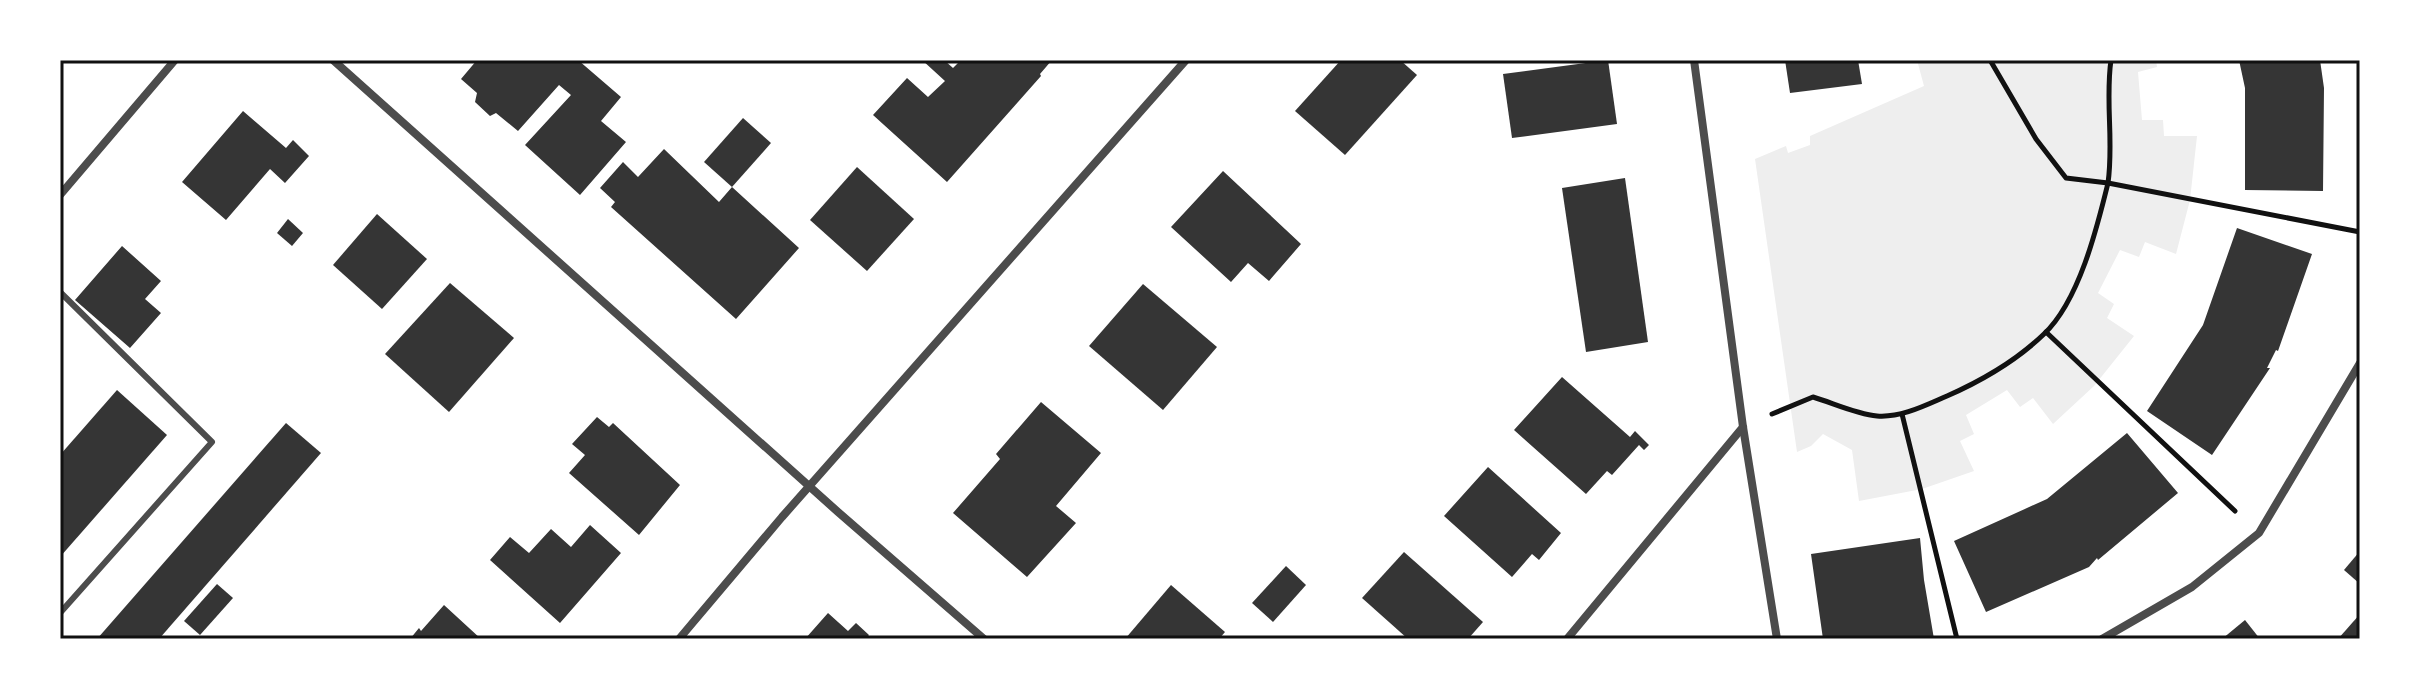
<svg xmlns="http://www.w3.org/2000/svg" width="2420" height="699" viewBox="0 0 2420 699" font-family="Quicksand,sans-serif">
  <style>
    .green { fill: #eee }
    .building { fill: #353535 }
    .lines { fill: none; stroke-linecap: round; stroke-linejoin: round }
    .path { stroke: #111; stroke-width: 5 }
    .service { stroke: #4c4c4c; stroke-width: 6 }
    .minor { stroke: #4c4c4c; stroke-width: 8 }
    .neatline { fill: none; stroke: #111; stroke-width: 3 }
  </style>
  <rect width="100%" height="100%" fill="#fff"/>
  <polygon class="green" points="1917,60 2156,60 2157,67 2138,72 2142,120 2163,120 2164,136 2197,136 2190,200 2176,254 2145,242 2139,257 2120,250 2098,293 2114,304 2107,318 2134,336 2094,386 2053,424 2033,398 2020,407 2007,390 1966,415 1974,434 1960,441 1974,471 1922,489 1859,501 1852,450 1823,434 1811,446 1797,452 1755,159 1786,146 1788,153 1810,145 1810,136 1924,86"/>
  <g class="building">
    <polygon points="477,60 578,60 621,97 601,121 626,142 580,195 525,145 571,95 559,85 518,131 496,113 490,116 475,102 477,93 461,79"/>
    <polygon points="922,60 944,60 953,68 961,60 1052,60 1040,74 1041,76 947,182 873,115 907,78 928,97 945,81"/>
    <polygon points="1341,60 1400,60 1417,75 1345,155 1295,111"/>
    <polygon points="1608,60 1617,124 1512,138 1503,74"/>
    <polygon points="1785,60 1858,60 1862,84 1790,93"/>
    <polygon points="2239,60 2320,60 2324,88 2323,191 2245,190 2245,88"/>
    <polygon points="243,111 286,148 293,140 309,156 285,183 270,169 226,220 182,182"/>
    <polygon points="743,118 771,143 732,187 704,162"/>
    <polygon points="664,149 719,202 732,187 799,248 736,319 611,207 615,202 600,188 623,162 638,177"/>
    <polygon points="857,167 914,219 867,271 810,220"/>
    <polygon points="1223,171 1301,244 1269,281 1248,263 1231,282 1171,227"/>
    <polygon points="1625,178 1648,342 1586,352 1562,188"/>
    <polygon points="377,214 427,259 382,309 333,265"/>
    <polygon points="288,219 303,233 292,246 277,233"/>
    <polygon points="2237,228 2312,254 2278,351 2276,350 2267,368 2270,368 2212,455 2147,411 2203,325"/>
    <polygon points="122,246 161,281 145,299 161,313 130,348 75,300"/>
    <polygon points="450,283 514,338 449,412 385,354"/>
    <polygon points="1143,284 1217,347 1163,410 1089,346"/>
    <polygon points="1562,377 1630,437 1635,431 1649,445 1644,450 1639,445 1612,475 1607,471 1586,494 1514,430"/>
    <polygon points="117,390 167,435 60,557 60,455"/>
    <polygon points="1041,402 1101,453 1056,506 1076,523 1027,577 953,513 1000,459 996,454"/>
    <polygon points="597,417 609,427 613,423 680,485 639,535 569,473 585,455 572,444"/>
    <polygon points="286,423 321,453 159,639 97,639"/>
    <polygon points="2127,433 2178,493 2098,560 2097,558 2089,567 1986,612 1954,541 2047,499"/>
    <polygon points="1488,467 1561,533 1539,560 1532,554 1512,577 1444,516"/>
    <polygon points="590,525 621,553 560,623 490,560 510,537 529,553 551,529 571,547"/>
    <polygon points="1920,538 1924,580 1934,639 1823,639 1811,554"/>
    <polygon points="2360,551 2360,584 2344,570"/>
    <polygon points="1404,552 1483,622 1468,639 1408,639 1362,598"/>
    <polygon points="1286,566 1306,585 1273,622 1252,603"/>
    <polygon points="217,584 233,598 200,635 184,621"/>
    <polygon points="1171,585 1225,632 1219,639 1125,639"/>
    <polygon points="444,605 481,639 410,639 419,628 421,631"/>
    <polygon points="828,613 848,631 856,623 869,635 866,639 805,639"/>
    <polygon points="2360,614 2360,639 2338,639"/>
    <polygon points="2245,620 2260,639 2222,639"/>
  </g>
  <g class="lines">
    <g class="path">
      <path d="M 1990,60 L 2036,139 L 2066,178 L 2108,183 C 2114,141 2105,101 2111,60"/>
      <polyline points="2046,332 2235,511"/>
      <path d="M 1772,414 L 1813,397 C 1833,403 1856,414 1877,416 C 1901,418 1926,405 1947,396 C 1981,381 2017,360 2044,334 C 2079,301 2097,228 2108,183 L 2360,232"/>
      <polyline points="1902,414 1957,639"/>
    </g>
    <polyline class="service" points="60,292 212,442 60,613"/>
    <g class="minor">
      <polyline points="333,60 838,512 984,639"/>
      <polyline points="1694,60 1743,427 1777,639"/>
      <polyline points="60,195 175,60"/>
      <polyline points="679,639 782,517 1186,60"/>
      <polyline points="1567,639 1743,427"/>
      <polyline points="2102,639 2192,587 2259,533 2360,363"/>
    </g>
  </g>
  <rect width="2420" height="699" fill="none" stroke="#ffffff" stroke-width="124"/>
  <rect x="62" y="62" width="2296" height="575" class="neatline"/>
</svg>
